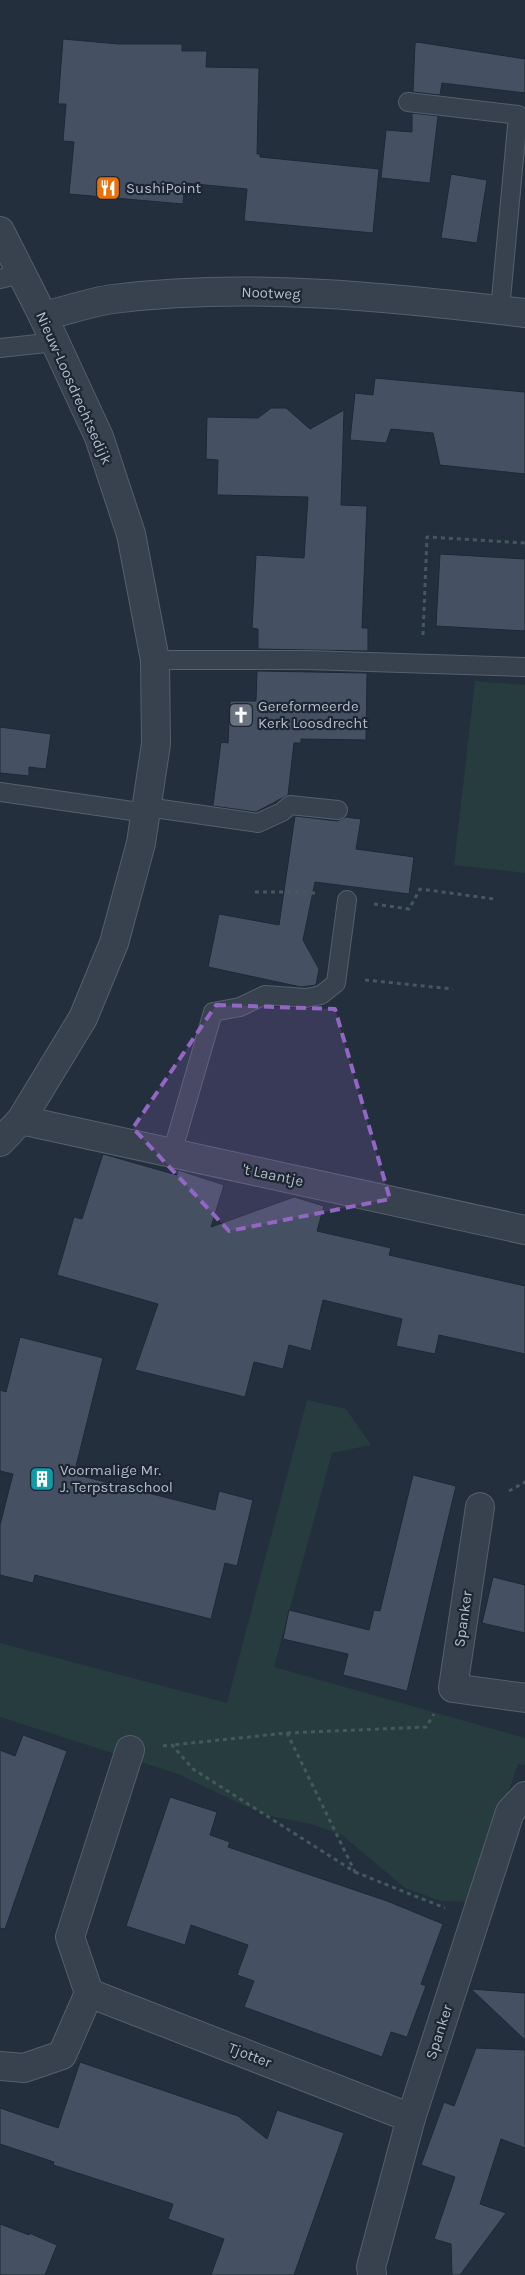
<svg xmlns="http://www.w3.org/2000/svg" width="525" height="2275" viewBox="0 0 525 2275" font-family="Karla,sans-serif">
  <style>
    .green { fill: #263c3f }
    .building { fill: #455162; stroke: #1f2835 }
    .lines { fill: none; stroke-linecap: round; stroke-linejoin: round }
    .service-casing { stroke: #565f6c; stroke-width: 20 }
    .minor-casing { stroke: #565f6c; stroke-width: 30 }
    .tertiary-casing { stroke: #565f6c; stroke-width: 30 }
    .path { stroke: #44595c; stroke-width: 3; stroke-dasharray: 4 4; stroke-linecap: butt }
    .service { stroke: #38414e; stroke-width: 18 }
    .minor { stroke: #38414e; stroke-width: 28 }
    .tertiary { stroke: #38414e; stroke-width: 28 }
    .marked { fill: #9266c3; fill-opacity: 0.2; stroke: #9266c3; stroke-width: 4; stroke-dasharray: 10 6; stroke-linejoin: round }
    .labels { text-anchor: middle; stroke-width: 4.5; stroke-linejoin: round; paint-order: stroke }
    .poi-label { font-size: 15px; fill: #b4bcc9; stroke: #1d2633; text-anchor: start }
    .street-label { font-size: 15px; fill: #b4bcc9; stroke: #1d2633 }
  </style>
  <rect width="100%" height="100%" fill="#242f3e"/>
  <g class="green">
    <polygon points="475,681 525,685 525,873 454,865"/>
    <polygon points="307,1400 346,1409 371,1445 332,1453 274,1667 525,1738 525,1765 518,1764 471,1902 441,1901 405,1888 342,1835 311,1824 270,1816 243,1805 178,1774 0,1717 0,1643 227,1703"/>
  </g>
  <g class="building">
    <polygon points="63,39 119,44 182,44 182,51 207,51 206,67 259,68 257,154 260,154 260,157 379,169 373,233 244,221 247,189 185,183 183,204 69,194 74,142 63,141 66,104 58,104"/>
    <polygon points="417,42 525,59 525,93 442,83 440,95 413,92 415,44"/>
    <polygon points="412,113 438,116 430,183 381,178 386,130 412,132"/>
    <polygon points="451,174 487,180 477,243 441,238"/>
    <polygon points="375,378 525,392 525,474 440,465 433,433 391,429 386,443 350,440 355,393 373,395"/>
    <polygon points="271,408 286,408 310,429 344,410 341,505 367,506 362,628 368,628 368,651 258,649 258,629 252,628 256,555 304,558 308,497 217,495 218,460 206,459 207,417 258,418"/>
    <polygon points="440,554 525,559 525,631 436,626"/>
    <polygon points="257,671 367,673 366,740 301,739 301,743 294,743 288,795 256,812 213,806 221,742 228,743 230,701 256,701"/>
    <polygon points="0,727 51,734 46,769 29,767 29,776 0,773"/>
    <polygon points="295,816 337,821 346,817 361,819 356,849 414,857 409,894 315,882 303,940 319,969 316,985 301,987 208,967 219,914 279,925"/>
    <polygon points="103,1154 177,1175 178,1170 224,1185 211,1227 294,1197 324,1206 317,1231 391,1248 389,1255 525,1286 525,1354 439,1335 435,1354 396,1346 402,1319 323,1300 311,1351 289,1345 283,1369 254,1362 245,1397 135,1370 158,1304 57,1275 74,1217 82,1219"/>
    <polygon points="20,1337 103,1358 74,1474 215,1510 219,1491 253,1500 237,1566 225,1563 211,1619 35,1575 33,1583 0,1575 0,1525 13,1474 0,1471 0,1390 6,1392"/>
    <polygon points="413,1475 456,1486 407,1691 343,1675 348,1654 283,1639 289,1610 369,1630 374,1610 380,1611"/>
    <polygon points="493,1577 525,1585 525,1633 482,1623"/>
    <polygon points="23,1735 67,1751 5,1929 0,1928 0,1750 15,1756"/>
    <polygon points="170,1797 217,1812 210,1835 230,1842 228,1847 387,1901 443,1924 421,1984 426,1986 407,2037 391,2032 382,2057 244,2007 254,1981 237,1975 248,1945 191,1925 185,1945 126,1926"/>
    <polygon points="471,1989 525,1993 525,2040"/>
    <polygon points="476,2048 525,2050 525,2148 501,2139 480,2204 506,2213 460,2275 452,2275 451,2244 434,2239 455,2177 421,2165 444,2102 454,2106"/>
    <polygon points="80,2062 238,2116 267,2139 277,2110 344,2133 294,2275 211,2275 224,2239 168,2219 173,2204 53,2165 54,2162 0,2144 0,2108 58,2128"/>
    <polygon points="0,2224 29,2235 29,2233 57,2245 45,2275 0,2275"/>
  </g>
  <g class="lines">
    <defs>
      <g id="service">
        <polyline points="408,102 518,115 500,310"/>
        <polyline points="0,279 21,274"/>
        <polyline points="0,348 55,342"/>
        <polyline points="155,660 308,660 525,667"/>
        <polyline points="0,792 146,813"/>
        <polyline points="147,807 258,823 282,812 290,805 338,810"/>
        <polyline points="172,1153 213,1012 240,1007 265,995 306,998 321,995 336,983 347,900"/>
      </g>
      <g id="minor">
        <path d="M 43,316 C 66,311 90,302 113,299 C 249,282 390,297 525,313"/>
        <polyline points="21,1120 525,1230"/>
        <polyline points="480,1507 453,1688 525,1698"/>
        <polyline points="89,1993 411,2118"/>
        <polyline points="0,2066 24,2068 62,2055 89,1993 70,1937 130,1750"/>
        <polyline points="372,2275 371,2267 411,2118 510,1812 525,1796"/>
      </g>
      <polyline id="tertiary" points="0,231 43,316 99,437 131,534 155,660 156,744 141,843 114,943 83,1018 21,1120 0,1142"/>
    </defs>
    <use href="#service" class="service-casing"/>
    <use href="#minor" class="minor-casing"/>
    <use href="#tertiary" class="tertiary-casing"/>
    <g class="path">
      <polyline points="423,635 427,537 525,543"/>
      <polyline points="255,892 307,892 319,894"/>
      <polyline points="374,904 409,909 420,889 494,899"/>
      <polyline points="365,980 453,989"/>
      <polyline points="509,1491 525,1482"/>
      <polyline points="287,1733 426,1727 434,1714"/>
      <polyline points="163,1746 172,1745 193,1769 355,1872 287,1733 172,1745"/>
      <polyline points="355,1872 445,1908"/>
    </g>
    <use href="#service" class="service"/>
    <use href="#minor" class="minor"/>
    <use href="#tertiary" class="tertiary"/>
  </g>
  <path class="marked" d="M 216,1005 L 335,1009 L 390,1199 L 229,1231 L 133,1128 Z"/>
  <defs>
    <symbol id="restaurant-square" viewBox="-11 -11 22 22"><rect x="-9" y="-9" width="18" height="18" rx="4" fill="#e8710a" stroke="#1d2633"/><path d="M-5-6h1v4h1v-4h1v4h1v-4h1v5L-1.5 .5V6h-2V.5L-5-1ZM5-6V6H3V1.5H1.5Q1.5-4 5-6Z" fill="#fff"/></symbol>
    <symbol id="church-square" viewBox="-11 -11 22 22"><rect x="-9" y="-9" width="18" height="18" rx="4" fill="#6b7280" stroke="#1d2633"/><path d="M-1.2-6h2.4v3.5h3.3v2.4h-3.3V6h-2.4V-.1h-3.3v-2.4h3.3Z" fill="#fff"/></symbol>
    <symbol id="building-square" viewBox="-11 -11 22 22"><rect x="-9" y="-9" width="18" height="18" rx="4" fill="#0f9aa8" stroke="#1d2633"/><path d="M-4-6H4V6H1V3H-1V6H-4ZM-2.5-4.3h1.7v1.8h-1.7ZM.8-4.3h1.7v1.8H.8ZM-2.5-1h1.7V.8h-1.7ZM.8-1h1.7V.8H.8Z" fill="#fff"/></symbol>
  </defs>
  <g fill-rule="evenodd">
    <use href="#restaurant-square" x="94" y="174" width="28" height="28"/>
    <use href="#church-square" x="227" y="701" width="28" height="28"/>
    <use href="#building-square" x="28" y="1465" width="28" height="28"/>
  </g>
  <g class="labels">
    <g class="poi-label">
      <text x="126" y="193">SushiPoint</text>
      <text x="258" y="711">Gereformeerde<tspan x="258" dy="17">Kerk Loosdrecht</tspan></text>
      <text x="60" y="1475">Voormalige Mr.<tspan x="60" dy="17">J. Terpstraschool</tspan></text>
    </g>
    <g class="street-label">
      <text transform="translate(271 293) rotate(2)" y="5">Nootweg</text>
      <text transform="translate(74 388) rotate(66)" y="5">Nieuw-Loosdrechtsedijk</text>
      <text transform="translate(273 1175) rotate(12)" y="5">'t Laantje</text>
      <text transform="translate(463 1619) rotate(-82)" y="5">Spanker</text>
      <text transform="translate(439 2032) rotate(-72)" y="5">Spanker</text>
      <text transform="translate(250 2055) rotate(21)" y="5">Tjotter</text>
    </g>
  </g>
</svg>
